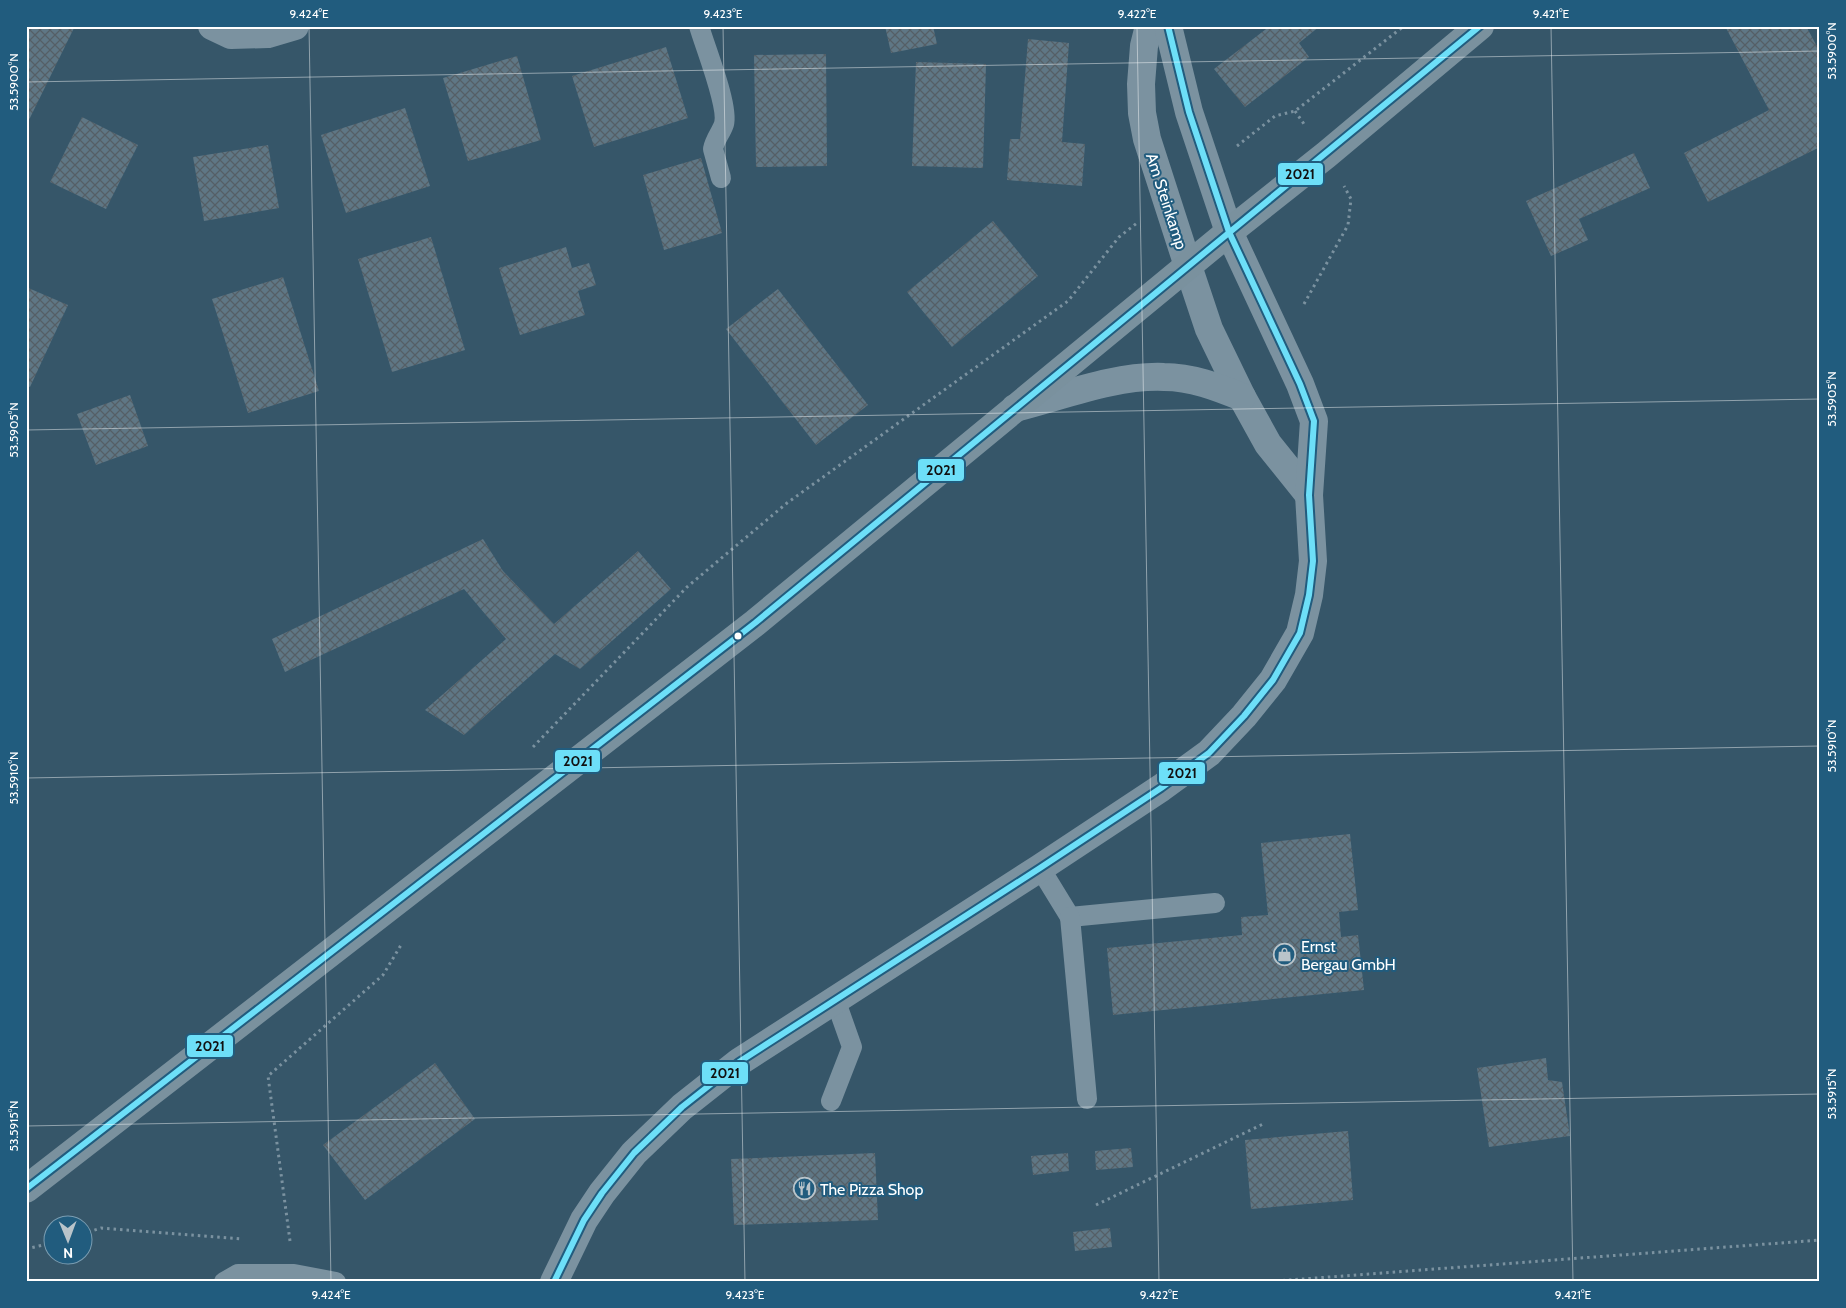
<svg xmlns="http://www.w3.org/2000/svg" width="1846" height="1308" viewBox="0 0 1846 1308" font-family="Cabin,sans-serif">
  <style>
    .building { fill: url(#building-cross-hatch) }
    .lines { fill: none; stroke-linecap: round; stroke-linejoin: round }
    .path { stroke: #7b92a0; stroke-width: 3; stroke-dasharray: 2.5 4; stroke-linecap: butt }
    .lane { stroke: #7b92a0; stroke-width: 20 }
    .street { stroke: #7b92a0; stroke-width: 28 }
    .primary { stroke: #7a919e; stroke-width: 28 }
    .bus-1-casing { stroke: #215c7e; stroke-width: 10 }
    .bus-1 { stroke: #6ddff8; stroke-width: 6 }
    .ticks { fill: none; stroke: #fff; stroke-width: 1; stroke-opacity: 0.45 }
    .bus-dot { fill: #fff; stroke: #215c7e; stroke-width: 2 }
    .labels { text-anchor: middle; stroke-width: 4; stroke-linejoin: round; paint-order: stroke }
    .street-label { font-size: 16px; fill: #fff; stroke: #215c7e }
    .poi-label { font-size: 16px; fill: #fff; stroke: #215c7e; text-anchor: start }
    .line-badge { stroke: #215c7e; stroke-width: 2 }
    .pale-badge-label { font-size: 14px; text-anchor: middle; font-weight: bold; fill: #111 }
    .neatline { fill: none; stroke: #fff; stroke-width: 2 }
    .ticks-label { font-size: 12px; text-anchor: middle; fill: #fff }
  </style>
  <defs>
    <pattern id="building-cross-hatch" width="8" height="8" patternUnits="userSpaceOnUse" patternTransform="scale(1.25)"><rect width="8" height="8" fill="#5f7785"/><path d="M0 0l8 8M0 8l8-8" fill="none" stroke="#555f66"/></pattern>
  </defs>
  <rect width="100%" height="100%" fill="#365669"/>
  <g class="building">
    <polygon points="26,26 75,26 26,126"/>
    <polygon points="885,26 933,26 937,44 891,53"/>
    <polygon points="1270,26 1320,26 1299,43 1309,57 1245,107 1214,69"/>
    <polygon points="1725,26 1806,26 1820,52 1820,147 1708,202 1684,153 1769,110"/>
    <polygon points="1028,39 1069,43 1062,142 1085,144 1082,186 1007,180 1010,139 1020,139"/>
    <polygon points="666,47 688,118 594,147 572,76"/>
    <polygon points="826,54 827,166 756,167 754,55"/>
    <polygon points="517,56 541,140 468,161 443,78"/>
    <polygon points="916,62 986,64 983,168 912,166"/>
    <polygon points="405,108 430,186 346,213 321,135"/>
    <polygon points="82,117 138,145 106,209 50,182"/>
    <polygon points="268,145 279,208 204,221 193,157"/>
    <polygon points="1634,153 1650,188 1579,219 1588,240 1551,256 1526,201"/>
    <polygon points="701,158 722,233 664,250 643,175"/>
    <polygon points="993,221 1038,276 952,347 907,292"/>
    <polygon points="431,237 465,350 392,372 358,259"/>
    <polygon points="566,247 572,268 589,263 596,285 578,291 585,315 520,335 499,268"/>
    <polygon points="283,277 319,391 248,413 212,299"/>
    <polygon points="26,287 68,305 30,387 26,385"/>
    <polygon points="778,289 868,405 816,445 726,329"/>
    <polygon points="130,395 148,446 96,465 77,414"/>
    <polygon points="483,539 503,571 554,624 638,551 671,589 580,669 555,654 464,735 425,710 506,639 464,589 285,672 272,639"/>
    <polygon points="1350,834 1358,910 1339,912 1341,937 1358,935 1364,990 1113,1015 1107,948 1242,935 1241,917 1268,915 1261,843"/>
    <polygon points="1546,1058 1548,1080 1562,1082 1570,1136 1489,1147 1477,1068"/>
    <polygon points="435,1063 475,1119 365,1200 323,1145"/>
    <polygon points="1348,1131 1353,1200 1251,1209 1245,1140"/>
    <polygon points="1131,1148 1133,1167 1096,1170 1095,1151"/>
    <polygon points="875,1153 878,1220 734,1225 731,1159"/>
    <polygon points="1068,1153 1069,1171 1033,1175 1031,1156"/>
    <polygon points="1110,1228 1112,1247 1075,1251 1073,1232"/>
  </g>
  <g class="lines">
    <g class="path">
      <polyline points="1295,111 1306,127"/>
      <polyline points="1237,146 1275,116 1295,111 1404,26"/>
      <polyline points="1304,304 1348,225 1351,199 1344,186"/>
      <polyline points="533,747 687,587 787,503 1068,301 1119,237 1137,223"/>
      <polyline points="1096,1205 1263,1124"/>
      <polyline points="82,1234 101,1228 243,1239"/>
      <polyline points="290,1241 268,1076 383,975 401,945"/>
      <polyline points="26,1249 52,1243"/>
      <polyline points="1263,1282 1820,1240"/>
    </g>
    <g class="lane">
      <path d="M 699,26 C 705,47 729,106 724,124 C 721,133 715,139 713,149 L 721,178"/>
      <polyline points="1040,868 1070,917 1215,903"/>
      <polyline points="1070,917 1087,1099"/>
      <polyline points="831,1101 852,1047 835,999"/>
      <polyline points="224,1282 238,1274 294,1274 336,1282"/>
    </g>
    <g class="street">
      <polyline points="212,26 231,35 268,34 295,26"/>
      <polyline points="1149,26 1144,46 1141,84 1142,113 1147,139 1188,266 1209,329 1242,397 1268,444 1309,495"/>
      <path d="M 1015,408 C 1063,396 1115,375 1164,377 C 1192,377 1217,387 1242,397"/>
      <polyline points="554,1282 584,1220 602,1193 634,1153 682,1107 739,1062 1040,868 1161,788 1209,753 1244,716 1273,680 1300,633 1309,595 1313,561 1309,495 1314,421 1300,384 1229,232 1189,112 1168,26"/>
    </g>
    <polyline class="primary" points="26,1189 755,623 1229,232 1326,155 1480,26"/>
    <defs>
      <g id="bus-1">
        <polyline points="26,1189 755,623 1480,26"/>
        <polyline points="554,1282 584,1220 602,1193 634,1153 682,1107 739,1062 1040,868 1161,788 1209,753 1244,716 1273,680 1300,633 1309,595 1313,561 1309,495 1314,421 1300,384 1229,232 1189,112 1168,26"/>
      </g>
    </defs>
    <use href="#bus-1" class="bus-1-casing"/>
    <use href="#bus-1" class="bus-1"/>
  </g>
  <path class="ticks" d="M 309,26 L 331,1282M 723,26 L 745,1282M 1137,26 L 1159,1282M 1551,26 L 1573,1282M 26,82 L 1820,51M 26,430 L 1820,399M 26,778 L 1820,746M 26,1126 L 1820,1094"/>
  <defs>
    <symbol id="shop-ring" viewBox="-11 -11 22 22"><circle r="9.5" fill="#215c7e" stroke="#b9c4ca" stroke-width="1.5"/><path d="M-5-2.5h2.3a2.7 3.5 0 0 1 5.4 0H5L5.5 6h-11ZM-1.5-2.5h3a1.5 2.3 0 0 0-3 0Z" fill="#b9c4ca"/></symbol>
    <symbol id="restaurant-ring" viewBox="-11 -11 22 22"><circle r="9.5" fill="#215c7e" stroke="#b9c4ca" stroke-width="1.5"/><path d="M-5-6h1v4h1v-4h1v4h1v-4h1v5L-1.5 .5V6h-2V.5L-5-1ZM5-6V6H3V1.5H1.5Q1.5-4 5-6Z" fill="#b9c4ca"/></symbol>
  </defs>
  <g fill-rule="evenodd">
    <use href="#shop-ring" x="1272" y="942" width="25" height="25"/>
    <use href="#restaurant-ring" x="792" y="1176" width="25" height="25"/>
  </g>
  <circle class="bus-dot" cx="738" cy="636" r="4.5"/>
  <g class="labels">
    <g class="street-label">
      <text transform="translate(1167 201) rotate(72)" y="6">Am Steinkamp</text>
    </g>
    <g class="poi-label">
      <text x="1301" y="952">Ernst<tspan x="1301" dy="18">Bergau GmbH</tspan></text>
      <text x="820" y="1195">The Pizza Shop</text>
    </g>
  </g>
  <g class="line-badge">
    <rect x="1277" y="162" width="47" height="24" rx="5" fill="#6ddff8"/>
    <rect x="917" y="458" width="48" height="24" rx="5" fill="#6ddff8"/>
    <rect x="554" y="749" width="47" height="24" rx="5" fill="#6ddff8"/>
    <rect x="1158" y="761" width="48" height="24" rx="5" fill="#6ddff8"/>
    <rect x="186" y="1034" width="48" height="24" rx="5" fill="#6ddff8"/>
    <rect x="701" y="1061" width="48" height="24" rx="5" fill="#6ddff8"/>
  </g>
  <g class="pale-badge-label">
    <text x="1300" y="179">2021</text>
    <text x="941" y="475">2021</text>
    <text x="578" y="766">2021</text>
    <text x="1182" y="778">2021</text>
    <text x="210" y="1051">2021</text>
    <text x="725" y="1078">2021</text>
  </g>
  <rect width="1846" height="1308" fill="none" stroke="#215c7e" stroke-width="55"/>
  <g transform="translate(68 1240) rotate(179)"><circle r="24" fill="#215c7e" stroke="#7a9db2"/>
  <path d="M0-4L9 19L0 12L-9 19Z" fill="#b9c4ca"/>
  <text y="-8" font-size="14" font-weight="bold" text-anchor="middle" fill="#ffffff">N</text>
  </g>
  <rect x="28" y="28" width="1790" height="1252" class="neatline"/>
  <g class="ticks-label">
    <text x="309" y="18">9.424°E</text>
    <text x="723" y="18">9.423°E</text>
    <text x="1137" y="18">9.422°E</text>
    <text x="1551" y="18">9.421°E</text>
    <text transform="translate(1832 51) rotate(-90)" y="4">53.5900°N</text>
    <text transform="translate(14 82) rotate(-90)" y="4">53.5900°N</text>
    <text transform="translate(1832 399) rotate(-90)" y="4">53.5905°N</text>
    <text transform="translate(14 430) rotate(-90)" y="4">53.5905°N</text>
    <text transform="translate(1832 746) rotate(-90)" y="4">53.5910°N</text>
    <text transform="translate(14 778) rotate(-90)" y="4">53.5910°N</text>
    <text transform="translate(1832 1094) rotate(-90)" y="4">53.5915°N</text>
    <text transform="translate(14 1126) rotate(-90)" y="4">53.5915°N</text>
    <text x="331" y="1299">9.424°E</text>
    <text x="745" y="1299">9.423°E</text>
    <text x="1159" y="1299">9.422°E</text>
    <text x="1573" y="1299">9.421°E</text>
  </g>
</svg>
